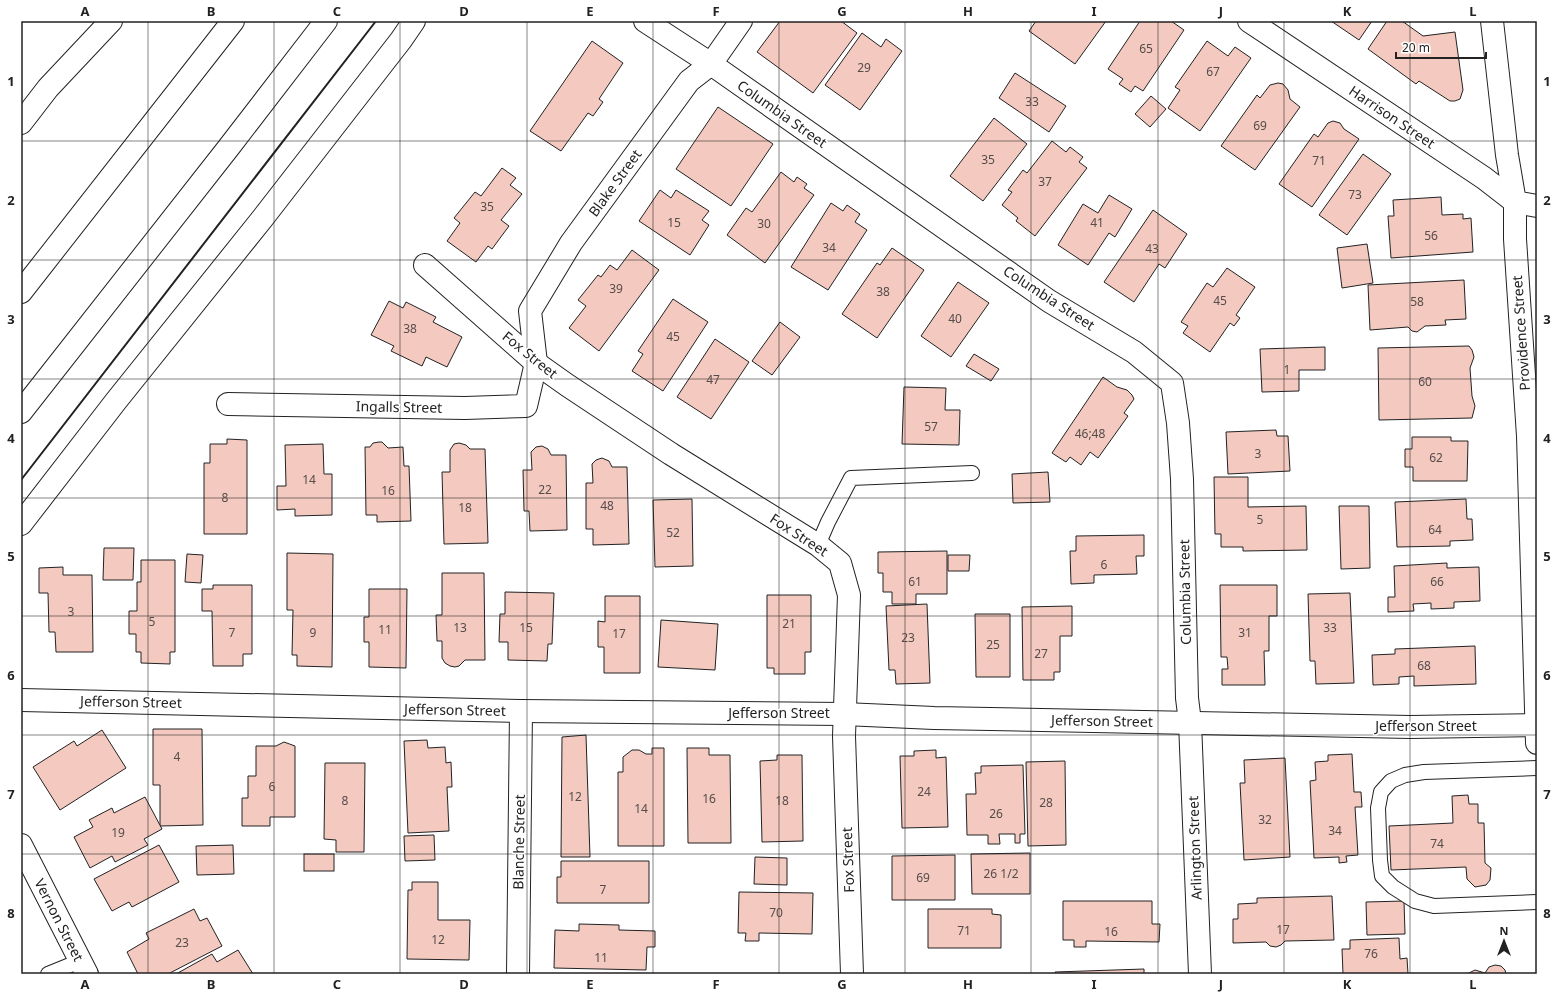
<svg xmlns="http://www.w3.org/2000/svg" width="1558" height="995" viewBox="0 0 1558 995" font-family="'Noto Sans',sans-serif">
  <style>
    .building { fill: #f3c9c0; stroke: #222 }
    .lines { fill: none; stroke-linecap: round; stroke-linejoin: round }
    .service-casing { stroke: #222; stroke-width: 16 }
    .minor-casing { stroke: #222; stroke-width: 24 }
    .tertiary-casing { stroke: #222; stroke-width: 24 }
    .secondary-casing { stroke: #222; stroke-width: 24 }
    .motorway-casing { stroke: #222; stroke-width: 24 }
    .service { stroke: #fff; stroke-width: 14 }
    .minor { stroke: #fff; stroke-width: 22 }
    .tertiary { stroke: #fff; stroke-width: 22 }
    .secondary { stroke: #fff; stroke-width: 22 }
    .motorway { stroke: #fff; stroke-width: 22 }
    .wall { stroke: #222; stroke-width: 2 }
    .grid { fill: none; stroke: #222; stroke-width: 1; stroke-opacity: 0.55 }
    .labels { text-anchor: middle; stroke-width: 3; stroke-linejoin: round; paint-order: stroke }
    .number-label { font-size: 12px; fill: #564c4a }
    .street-label { font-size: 14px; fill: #222; stroke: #fff }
    .neatline { fill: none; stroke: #222; stroke-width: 1.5 }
    .grid-label { font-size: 13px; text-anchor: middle; font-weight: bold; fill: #222 }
  </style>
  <rect width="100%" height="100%" fill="#fff"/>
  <g class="building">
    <polygon points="780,21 841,21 857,33 813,93 757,52"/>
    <polygon points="1036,21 1106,21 1075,64 1029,31"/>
    <polygon points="1140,21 1171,21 1184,30 1143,91 1135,86 1131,92 1119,84 1123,79 1108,69"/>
    <polygon points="1331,21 1372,21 1359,40"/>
    <polygon points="1387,21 1402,21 1423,36 1455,32 1463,90 1460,99 1455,101 1450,101 1419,81 1416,84 1368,49"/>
    <polygon points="862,33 881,47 886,39 902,51 860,110 825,85"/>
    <polygon points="592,41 623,63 599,99 603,102 593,116 588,113 561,151 530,131"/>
    <polygon points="1207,41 1228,56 1235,47 1251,58 1200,131 1168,108 1180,90 1175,87"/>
    <polygon points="1015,73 1066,106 1049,132 999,98"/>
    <polygon points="1278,83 1283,84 1288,90 1290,99 1300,107 1255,170 1221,146 1257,95 1260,98 1270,85"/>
    <polygon points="1151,96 1166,109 1150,127 1135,114"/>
    <polygon points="718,107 773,144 731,206 676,169"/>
    <polygon points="994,118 1027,144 983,201 950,176"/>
    <polygon points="1333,121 1340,123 1344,129 1359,139 1312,207 1279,184 1314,134 1318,137 1328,123"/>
    <polygon points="1052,141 1066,152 1070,147 1083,157 1079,162 1087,168 1035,236 1016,221 1018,218 1002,205 1012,192 1008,190 1023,170 1027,173"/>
    <polygon points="1363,154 1391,174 1347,235 1319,215"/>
    <polygon points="502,168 516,178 510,185 522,194 501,220 509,226 492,249 488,246 476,262 447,241 460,223 454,218 475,192 481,196"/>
    <polygon points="781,172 794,182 797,177 807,184 804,188 814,195 765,263 727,235 746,208 752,212"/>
    <polygon points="660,190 671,198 676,190 709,211 702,220 709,225 690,255 639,221"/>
    <polygon points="1109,195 1132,209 1115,237 1109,233 1088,265 1058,245 1083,204 1098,213"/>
    <polygon points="1441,197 1442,215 1463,214 1463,219 1471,218 1473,252 1391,258 1388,216 1394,216 1393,200"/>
    <polygon points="831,203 843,211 847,205 860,214 855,222 867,230 828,290 791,267"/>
    <polygon points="1153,210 1187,234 1165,268 1159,264 1134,302 1104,282"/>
    <polygon points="1367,244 1373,283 1342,288 1337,248"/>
    <polygon points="892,248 924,270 877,338 842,314 877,263 880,265"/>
    <polygon points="632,250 659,270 599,351 569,328 586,306 578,300 598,275 601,277 610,265 617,270"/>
    <polygon points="1227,268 1255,287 1236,315 1240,318 1234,326 1230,323 1210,352 1183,333 1188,326 1181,322 1207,283 1213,287"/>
    <polygon points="1464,280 1466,319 1445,320 1446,325 1425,326 1417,332 1412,331 1408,327 1370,330 1368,285"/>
    <polygon points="958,282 989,303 951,357 921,336"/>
    <polygon points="673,299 708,322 663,391 632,371 643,354 638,351"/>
    <polygon points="389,301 403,308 406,302 436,317 433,322 462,337 447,367 426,357 422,366 391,351 394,346 371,335"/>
    <polygon points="780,322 800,337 772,375 752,361"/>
    <polygon points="715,339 749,362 711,419 677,397"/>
    <polygon points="1469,346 1472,350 1474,357 1470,368 1472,396 1475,406 1472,418 1379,420 1378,348"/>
    <polygon points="1325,347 1325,370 1299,370 1299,391 1262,392 1260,349"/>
    <polygon points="974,354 999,369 991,381 966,366"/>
    <polygon points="1103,377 1117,387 1127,390 1132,395 1134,399 1124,413 1128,416 1098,458 1090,452 1081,465 1070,457 1066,462 1052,453"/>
    <polygon points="904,387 946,388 945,410 960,410 959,445 902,444"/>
    <polygon points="1276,430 1277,436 1288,436 1290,471 1228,474 1226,432"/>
    <polygon points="1412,437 1451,437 1451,441 1468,441 1467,481 1413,481 1413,467 1405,467 1405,449 1412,449"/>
    <polygon points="227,439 247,440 247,534 204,534 204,463 210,463 210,444 227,444"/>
    <polygon points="379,442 382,442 388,448 403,447 404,466 409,466 411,521 377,522 377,515 366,515 365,447 370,447 373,443"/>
    <polygon points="459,443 466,445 470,449 485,449 488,543 444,544 442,472 450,472 450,450 454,444"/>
    <polygon points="323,444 324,474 332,474 332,515 295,516 295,509 277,510 277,486 286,486 285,445"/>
    <polygon points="542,446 548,449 551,455 566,455 567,530 530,531 529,511 524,511 523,470 532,470 531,452 536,447"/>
    <polygon points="602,458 609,461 612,467 627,467 629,544 593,545 593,529 586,529 586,483 593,483 592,464 596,460"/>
    <polygon points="1048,472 1050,502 1013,503 1012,474"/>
    <polygon points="1214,477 1248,477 1248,507 1306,506 1307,550 1243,551 1243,547 1221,547 1221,534 1215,534"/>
    <polygon points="692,499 693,566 655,567 653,500"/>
    <polygon points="1466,499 1467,519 1472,519 1473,540 1450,541 1450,546 1397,547 1395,502"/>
    <polygon points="1339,506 1369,506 1370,568 1341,569"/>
    <polygon points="1144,535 1144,556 1136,556 1137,574 1094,575 1094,583 1071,584 1070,551 1076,551 1076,536"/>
    <polygon points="104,548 134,548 133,580 103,580"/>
    <polygon points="947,551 947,594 916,594 916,604 892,604 892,592 883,592 883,573 878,573 878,552"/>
    <polygon points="287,553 333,554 332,667 297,666 297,655 292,655 293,610 287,610"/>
    <polygon points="187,554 203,555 201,583 185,582"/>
    <polygon points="948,555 970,555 969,571 948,571"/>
    <polygon points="141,560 175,560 175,652 170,652 170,664 141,663 141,652 136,652 136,634 129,634 129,611 137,611 137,582 141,582"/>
    <polygon points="1447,563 1447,568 1479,567 1480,601 1454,602 1454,608 1431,609 1431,603 1413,604 1414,611 1388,612 1388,597 1395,597 1394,566"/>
    <polygon points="63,567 63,575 92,575 93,652 56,652 55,632 49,632 48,593 39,593 39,568"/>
    <polygon points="442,573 484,573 485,660 465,660 459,666 455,667 450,666 445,663 442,658 442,641 437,641 436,615 442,615"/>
    <polygon points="213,585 252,585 252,654 243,654 243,666 213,666 212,611 202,611 202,589 213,589"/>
    <polygon points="1220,585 1277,585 1277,616 1269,616 1269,651 1264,651 1265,685 1222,685 1222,669 1228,669 1227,657 1221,657"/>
    <polygon points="369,589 407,589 406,668 369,667 369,642 364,642 364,617 369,617"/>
    <polygon points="505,592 554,593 552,644 548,644 547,661 508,660 508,642 499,642 500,614 505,614"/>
    <polygon points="1350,593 1354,683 1316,684 1315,661 1310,661 1308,594"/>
    <polygon points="767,595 811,595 811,652 805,652 805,674 774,674 774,668 767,668"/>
    <polygon points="605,596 640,596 640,673 604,673 604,647 598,647 598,621 605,622"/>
    <polygon points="927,604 930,683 896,684 895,670 889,670 886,606"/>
    <polygon points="1072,606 1072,636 1060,636 1060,672 1054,672 1054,680 1023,680 1022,607"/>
    <polygon points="975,614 1010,614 1010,677 976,677"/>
    <polygon points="661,620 718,624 715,670 658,667"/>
    <polygon points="1475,646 1476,684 1414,686 1414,676 1399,677 1399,684 1373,685 1372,655 1395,654 1395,649"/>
    <polygon points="153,729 202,729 203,825 160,826 160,785 153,785"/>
    <polygon points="102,730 126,768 60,810 33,767 74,741 77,746"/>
    <polygon points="586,735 590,857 561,857 562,737"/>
    <polygon points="427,740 428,748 445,747 446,763 451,762 452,787 447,787 449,831 408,833 404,741"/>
    <polygon points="284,742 295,746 295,817 270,817 270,826 242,826 242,798 248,798 248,776 256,776 256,746 276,746"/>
    <polygon points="652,748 664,748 664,846 618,846 618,772 623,772 623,757 632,750 639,750 646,754 652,754"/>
    <polygon points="687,748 709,748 709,755 730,755 731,843 688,843"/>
    <polygon points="936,750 936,758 946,757 948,827 902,828 900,756 914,756 914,751"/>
    <polygon points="1352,754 1354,792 1361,792 1362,807 1355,807 1358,855 1346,856 1347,862 1339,863 1339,857 1314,858 1310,781 1316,780 1315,762 1328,761 1328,755"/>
    <polygon points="777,755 802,755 803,841 762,842 760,761 777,760"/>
    <polygon points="1285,758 1290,857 1244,860 1240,783 1245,783 1244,760"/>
    <polygon points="1065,761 1066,845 1028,846 1026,762"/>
    <polygon points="325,763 365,763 364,852 336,852 336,840 324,839"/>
    <polygon points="1023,765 1025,834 1020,834 1020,843 1015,843 1015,834 999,834 1000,844 988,844 988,835 967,835 966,794 976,794 975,773 981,773 981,766"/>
    <polygon points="1468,795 1469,804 1478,804 1478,823 1484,823 1485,863 1491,868 1490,880 1486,885 1475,887 1467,879 1466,867 1391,870 1389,826 1453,823 1452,796"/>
    <polygon points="145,797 162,829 144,839 148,845 115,862 112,856 90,868 74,837 93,827 89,820 112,808 114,813"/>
    <polygon points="434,835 435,860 405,861 404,836"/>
    <polygon points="159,845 179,882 132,907 129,902 112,911 94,879"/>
    <polygon points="233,845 234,874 197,875 196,846"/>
    <polygon points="1030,853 1030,894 972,894 971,854"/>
    <rect x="304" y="854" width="30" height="17"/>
    <polygon points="955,855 955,900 892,900 892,856"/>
    <polygon points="755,857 787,858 787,885 754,884"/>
    <polygon points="561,861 649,861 649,903 557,903 557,877 561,877"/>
    <polygon points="412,882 438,882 438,920 470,920 469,960 407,959 408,890 412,890"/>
    <polygon points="739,892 813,893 812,934 759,933 759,941 745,941 746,933 738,933"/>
    <polygon points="1332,896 1334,940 1285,941 1281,945 1276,947 1270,946 1266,942 1233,943 1233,919 1238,919 1238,904 1257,903 1257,898"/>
    <polygon points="1063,901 1152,901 1152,924 1160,924 1159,942 1086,941 1086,947 1074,947 1074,940 1063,940"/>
    <polygon points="1404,901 1405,934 1367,935 1366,902"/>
    <polygon points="194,909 200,921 207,918 222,946 168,974 138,974 127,952 149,939 146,933"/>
    <polygon points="928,909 992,909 992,914 1001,915 1001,948 928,948"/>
    <polygon points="579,924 619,925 619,930 655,931 655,947 647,947 646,970 554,968 555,930 579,931"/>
    <polygon points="1399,938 1400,959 1407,958 1408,974 1343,974 1342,949 1350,949 1350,940"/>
    <polygon points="238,950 253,974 176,974 212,954 217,962"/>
    <polygon points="1495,965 1501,966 1505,970 1506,974 1467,974 1475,970 1485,973 1489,967"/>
    <polygon points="1144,969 1144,974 1055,974 1055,972"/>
  </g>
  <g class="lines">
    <defs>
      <g id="service">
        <polyline points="818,545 828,522 851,478 972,473"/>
        <polyline points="1537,768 1424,772 1405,775 1391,781 1381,792 1378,808 1380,860 1382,876 1393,887 1415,901 1434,906 1537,902"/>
        <polyline points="48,974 80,961"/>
      </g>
      <g id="minor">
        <polyline points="645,21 711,64 1049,301 1134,352 1172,383 1178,423 1182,479 1187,698 1190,722 1200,974"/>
        <polyline points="1492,21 1507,155 1515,202 1537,206"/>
        <polyline points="425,265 536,363 567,385 671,454 818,545 840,563 849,595 844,736 852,974"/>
        <polyline points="228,404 465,408 526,406 536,363 530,311 571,243 689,81 711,64 741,21"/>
        <polyline points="21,700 521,711 844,714 934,718 1410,727 1536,725"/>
        <polyline points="518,974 521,711"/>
      </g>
      <polyline id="tertiary" points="1249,21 1484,178 1515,202 1515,239 1528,436 1537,743"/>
      <polyline id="secondary" points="21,845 87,974"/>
      <g id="motorway">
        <polyline points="21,123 48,88 111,21"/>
        <polyline points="21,292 233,21"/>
        <polyline points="21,412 229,147 326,21"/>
        <polyline points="21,524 116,401 262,219 401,40 414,21"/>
      </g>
    </defs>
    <use href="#service" class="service-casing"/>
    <use href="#minor" class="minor-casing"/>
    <use href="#tertiary" class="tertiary-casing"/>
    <use href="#secondary" class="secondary-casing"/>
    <use href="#motorway" class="motorway-casing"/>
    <use href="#service" class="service"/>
    <use href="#minor" class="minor"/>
    <use href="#tertiary" class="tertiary"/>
    <use href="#secondary" class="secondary"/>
    <use href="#motorway" class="motorway"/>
    <polyline class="wall" points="21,480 376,21"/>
  </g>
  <path class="grid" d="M 148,21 L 148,974M 274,21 L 274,974M 400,21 L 400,974M 527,21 L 527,974M 653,21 L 653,974M 779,21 L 779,974M 905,21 L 905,974M 1031,21 L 1031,974M 1158,21 L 1158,974M 1284,21 L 1284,974M 1410,21 L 1410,974M 21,141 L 1537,141M 21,260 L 1537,260M 21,379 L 1537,379M 21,498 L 1537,498M 21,616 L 1537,616M 21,735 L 1537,735M 21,854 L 1537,854"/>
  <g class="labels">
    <g class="number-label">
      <text x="1146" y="53">65</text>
      <text x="864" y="72">29</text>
      <text x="1213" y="76">67</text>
      <text x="1032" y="106">33</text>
      <text x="1260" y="130">69</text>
      <text x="988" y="164">35</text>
      <text x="1319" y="165">71</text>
      <text x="1045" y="186">37</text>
      <text x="1355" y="199">73</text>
      <text x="487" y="211">35</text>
      <text x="674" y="227">15</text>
      <text x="1097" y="227">41</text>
      <text x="764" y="228">30</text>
      <text x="1431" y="240">56</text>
      <text x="829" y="252">34</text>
      <text x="1152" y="253">43</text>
      <text x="616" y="293">39</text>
      <text x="883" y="296">38</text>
      <text x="1220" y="305">45</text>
      <text x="1417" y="306">58</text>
      <text x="955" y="323">40</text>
      <text x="410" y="333">38</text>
      <text x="673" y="341">45</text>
      <text x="1287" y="374">1</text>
      <text x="713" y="384">47</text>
      <text x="1425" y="386">60</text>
      <text x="931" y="431">57</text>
      <text x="1090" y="438">46;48</text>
      <text x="1258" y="458">3</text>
      <text x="1436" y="462">62</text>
      <text x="309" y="484">14</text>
      <text x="545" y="494">22</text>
      <text x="388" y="495">16</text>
      <text x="225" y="502">8</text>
      <text x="607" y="510">48</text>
      <text x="465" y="512">18</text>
      <text x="1260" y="524">5</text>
      <text x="1435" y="534">64</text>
      <text x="673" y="537">52</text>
      <text x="1104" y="569">6</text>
      <text x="915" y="586">61</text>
      <text x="1437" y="586">66</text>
      <text x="71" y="616">3</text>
      <text x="152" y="626">5</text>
      <text x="789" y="628">21</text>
      <text x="460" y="632">13</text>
      <text x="526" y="632">15</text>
      <text x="1330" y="632">33</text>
      <text x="385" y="634">11</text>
      <text x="232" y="637">7</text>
      <text x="313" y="637">9</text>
      <text x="1245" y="637">31</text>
      <text x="619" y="638">17</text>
      <text x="908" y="642">23</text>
      <text x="993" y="649">25</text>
      <text x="1041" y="658">27</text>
      <text x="1424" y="670">68</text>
      <text x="177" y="761">4</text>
      <text x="272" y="791">6</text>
      <text x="924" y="796">24</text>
      <text x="575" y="801">12</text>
      <text x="709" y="803">16</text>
      <text x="345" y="805">8</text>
      <text x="782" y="805">18</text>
      <text x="1046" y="807">28</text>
      <text x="641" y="813">14</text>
      <text x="996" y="818">26</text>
      <text x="1265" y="824">32</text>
      <text x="1335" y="835">34</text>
      <text x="118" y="837">19</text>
      <text x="1437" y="848">74</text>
      <text x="1001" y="878">26 1/2</text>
      <text x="923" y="882">69</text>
      <text x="603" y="894">7</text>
      <text x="776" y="917">70</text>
      <text x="1283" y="934">17</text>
      <text x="964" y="935">71</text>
      <text x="1111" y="936">16</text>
      <text x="438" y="944">12</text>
      <text x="182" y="947">23</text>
      <text x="1371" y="958">76</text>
      <text x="601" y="962">11</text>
    </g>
    <g class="street-label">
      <text transform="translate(782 114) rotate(35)" y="5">Columbia Street</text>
      <text transform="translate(1392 117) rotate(34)" y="5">Harrison Street</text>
      <text transform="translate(615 183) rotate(-54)" y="5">Blake Street</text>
      <text transform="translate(1049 298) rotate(33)" y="5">Columbia Street</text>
      <text transform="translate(1521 333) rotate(-94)" y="5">Providence Street</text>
      <text transform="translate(530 355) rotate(39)" y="5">Fox Street</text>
      <text transform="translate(399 407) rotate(1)" y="5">Ingalls Street</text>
      <text transform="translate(799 535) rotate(33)" y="5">Fox Street</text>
      <text transform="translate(1185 592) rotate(-91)" y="5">Columbia Street</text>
      <text transform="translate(131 702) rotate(1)" y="5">Jefferson Street</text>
      <text transform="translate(455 710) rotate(1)" y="5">Jefferson Street</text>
      <text x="779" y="718">Jefferson Street</text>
      <text transform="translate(1102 721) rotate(1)" y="5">Jefferson Street</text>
      <text x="1426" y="731">Jefferson Street</text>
      <text transform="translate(519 842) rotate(-89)" y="5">Blanche Street</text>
      <text transform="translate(1195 848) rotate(-92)" y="5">Arlington Street</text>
      <text transform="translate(848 860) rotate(-92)" y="5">Fox Street</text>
      <text transform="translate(59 920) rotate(63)" y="5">Vernon Street</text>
    </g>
  </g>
  <rect width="1558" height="995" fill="none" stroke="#ffffff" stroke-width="44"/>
  <g transform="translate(1504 941)" stroke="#ffffff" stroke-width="3" paint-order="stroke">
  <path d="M0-3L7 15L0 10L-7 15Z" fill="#222222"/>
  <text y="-6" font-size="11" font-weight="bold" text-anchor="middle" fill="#222222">N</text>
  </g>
  <path d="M1396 52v6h90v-6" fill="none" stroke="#222222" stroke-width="2"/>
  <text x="1402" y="52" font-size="12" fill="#222222" stroke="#ffffff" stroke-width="3" paint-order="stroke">20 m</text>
  <rect x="22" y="22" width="1514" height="951" class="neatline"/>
  <g class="grid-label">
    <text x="85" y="16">A</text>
    <text x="211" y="16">B</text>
    <text x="337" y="16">C</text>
    <text x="464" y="16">D</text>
    <text x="590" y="16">E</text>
    <text x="716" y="16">F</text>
    <text x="842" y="16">G</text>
    <text x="968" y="16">H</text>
    <text x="1094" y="16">I</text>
    <text x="1221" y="16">J</text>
    <text x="1347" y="16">K</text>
    <text x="1473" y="16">L</text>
    <text x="11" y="86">1</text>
    <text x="1547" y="86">1</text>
    <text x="11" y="205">2</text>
    <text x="1547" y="205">2</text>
    <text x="11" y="324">3</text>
    <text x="1547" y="324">3</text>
    <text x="11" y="443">4</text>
    <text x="1547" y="443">4</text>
    <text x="11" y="561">5</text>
    <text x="1547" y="561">5</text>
    <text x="11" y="680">6</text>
    <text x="1547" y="680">6</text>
    <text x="11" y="799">7</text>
    <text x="1547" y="799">7</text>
    <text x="11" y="918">8</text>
    <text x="1547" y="918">8</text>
    <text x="85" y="989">A</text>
    <text x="211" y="989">B</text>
    <text x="337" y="989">C</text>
    <text x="464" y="989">D</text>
    <text x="590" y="989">E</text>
    <text x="716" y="989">F</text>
    <text x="842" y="989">G</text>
    <text x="968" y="989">H</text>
    <text x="1094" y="989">I</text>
    <text x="1221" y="989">J</text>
    <text x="1347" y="989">K</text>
    <text x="1473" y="989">L</text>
  </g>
</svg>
